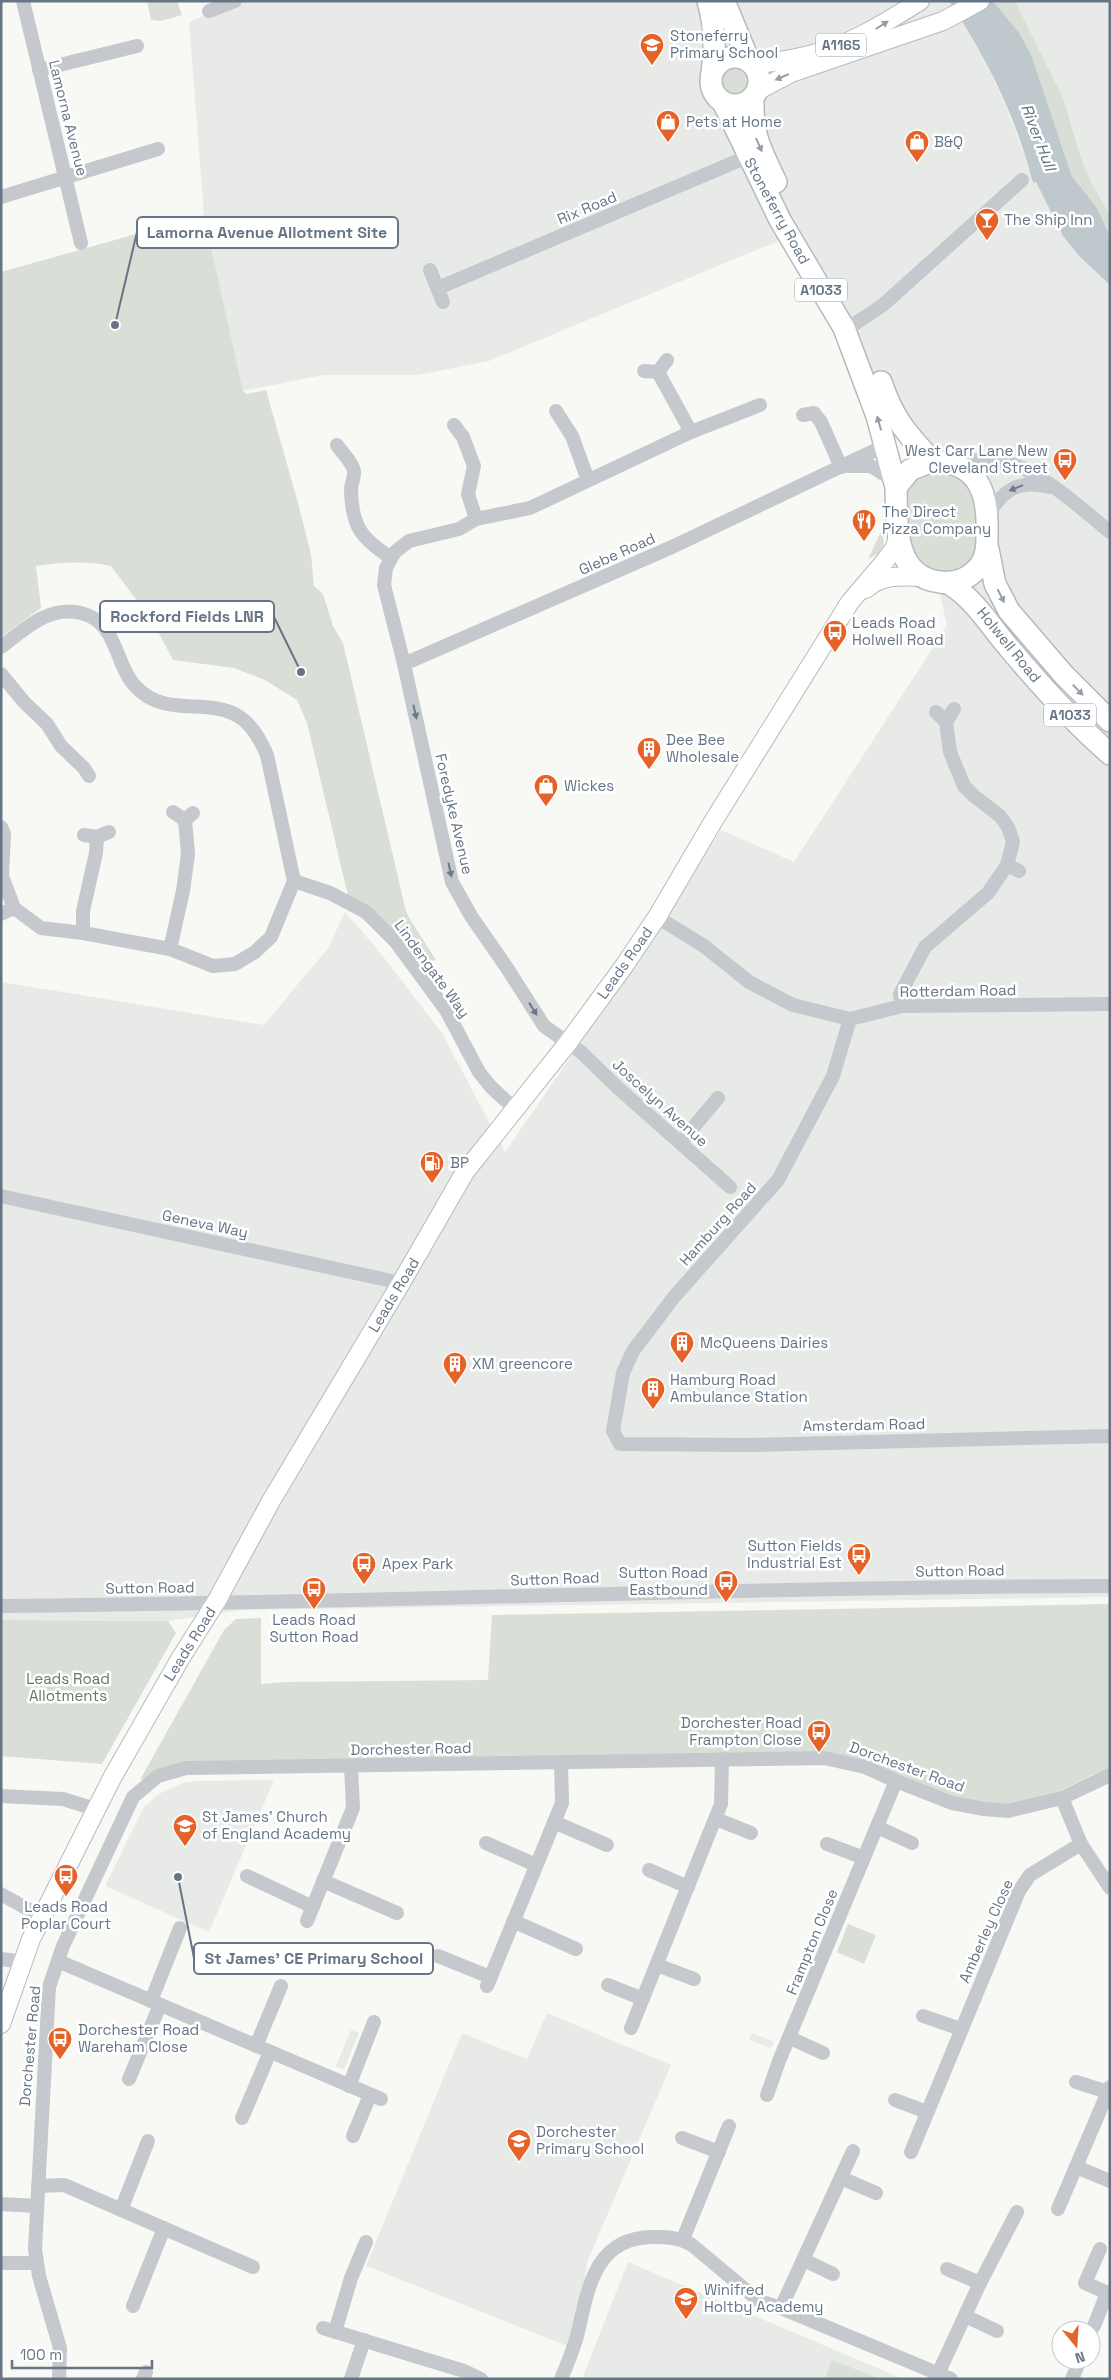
<svg xmlns="http://www.w3.org/2000/svg" width="1111" height="2380" viewBox="0 0 1111 2380" font-family="'Space Grotesk',sans-serif">
  <style>
    .built { fill: #e8eae8; fill-rule: evenodd }
    .green { fill: #d9dfd6 }
    .water { fill: #bec8cd }
    .lines { fill: none; stroke-linecap: round; stroke-linejoin: round }
    .major-casing { stroke: #b6babe; stroke-width: 20 }
    .highway-casing { stroke: #b6b9bd; stroke-width: 24 }
    .minor { stroke: #c5c8cc; stroke-width: 14 }
    .major { stroke: #fff; stroke-width: 18 }
    .highway { stroke: #fff; stroke-width: 21 }
    .oneway { fill: #949eaa }
    .oneway2 { fill: #6b798a }
    .labels { text-anchor: middle; stroke-width: 5; stroke-linejoin: round; paint-order: stroke }
    .shield { fill: #fff; stroke: #949eaa; stroke-width: 1 }
    .shield-label { font-size: 14px; font-weight: bold; fill: #667586 }
    .poi-label { font-size: 15px; fill: #667586; stroke: #fff; text-anchor: start }
    .street-label { font-size: 15px; fill: #667586; stroke: #fff }
    .park-label { font-size: 15px; fill: #647861; stroke: #fff }
    .water-label { font-size: 16px; font-style: italic; fill: #627782; stroke: #fff }
    .leader { fill: none; stroke: #667586; stroke-width: 2 }
    .callout-dot { fill: #667586; stroke: #fff; stroke-width: 2 }
    .callout { fill: #fff; stroke: #667586; stroke-width: 2 }
    .callout-label { font-size: 16px; text-anchor: middle; font-weight: bold; fill: #667586 }
  </style>
  <rect width="100%" height="100%" fill="#f8f8f5"/>
  <g class="built">
    <path d="M 241,1 L 949,1 L 975,39 L 1006,106 L 1027,161 L 1033,183 L 1036,182 L 1063,236 L 1079,256 L 1110,285 L 1110,1597 L 241,1610 L 168,1621 L 1,1620 L 1,982 L 264,1025 L 328,948 L 345,912 L 378,950 L 442,1033 L 505,1152 L 638,959 L 721,830 L 794,862 L 947,626 L 935,571 L 922,471 L 884,412 L 795,234 L 489,361 L 418,375 L 323,375 L 243,391 L 204,215 L 189,22 ZM 737,63 L 750,70 L 754,80 L 745,97 L 735,100 L 727,64 Z"/>
    <polygon points="1015,1 1110,1 1110,215 1091,182 1080,155 1064,100"/>
    <polygon points="274,1780 209,1932 105,1886 144,1807 159,1794 183,1783 198,1781"/>
    <polygon points="547,2013 671,2065 588,2260 574,2336 570,2347 366,2266 462,2033 527,2059"/>
    <polygon points="351,2030 359,2033 344,2069 336,2066"/>
    <polygon points="752,2033 774,2042 771,2048 749,2040"/>
    <polygon points="628,2262 903,2379 582,2379"/>
  </g>
  <g class="green">
    <polygon points="147,1 177,1 182,15 161,21 151,20"/>
    <polygon points="999,1 1015,1 1064,100 1080,155 1091,182 1110,215 1110,236 1097,208 1072,176 1059,137 995,3"/>
    <circle cx="735" cy="81" r="18"/>
    <path d="M 204,215 L 243,391 L 246,394 L 266,390 L 298,503 L 311,554 L 314,586 L 323,594 L 333,626 L 343,643 L 405,907 L 408,916 L 436,960 L 414,964 L 348,896 L 307,723 L 297,700 L 265,680 L 234,668 L 173,660 L 153,622 L 111,566 C 83,561 64,562 36,566 L 41,608 L 1,637 L 1,272 Z"/>
    <path d="M 939,469 C 962,476 974,484 976,510 C 977,519 980,531 978,540 C 978,546 976,554 972,559 C 962,573 933,577 920,564 C 913,558 912,549 910,540 C 904,517 903,504 912,481 Z"/>
    <polygon points="883,527 884,551 868,559"/>
    <path d="M 1110,1604 L 1110,1768 C 1088,1776 1068,1788 1047,1796 C 980,1821 928,1788 868,1763 L 187,1763 L 143,1781 L 141,1778 L 224,1630 L 236,1619 L 261,1618 L 261,1684 L 287,1682 L 488,1680 L 492,1615 Z"/>
    <polygon points="1,1620 168,1621 176,1633 102,1764 1,1756"/>
    <polygon points="848,1924 876,1935 864,1964 837,1952"/>
    <polygon points="832,2360 880,2379 825,2379"/>
  </g>
  <path class="water" d="M 949,1 L 993,1 L 1019,33 L 1031,55 L 1072,176 L 1097,208 L 1110,236 L 1110,285 L 1079,256 L 1063,236 L 1036,182 L 1033,183 C 1017,119 986,56 949,1 Z"/>
  <g class="lines">
    <defs>
      <g id="major">
        <path d="M 753,65 C 772,62 791,60 810,55 C 850,45 885,23 920,1"/>
        <polyline points="757,91 791,73 943,21 980,1"/>
        <path d="M 866,589 C 882,574 901,576 922,577"/>
        <polyline points="1,2024 31,1939 112,1778 180,1659 216,1602 271,1501 401,1283 465,1172 567,1044 624,966 657,917 714,820 850,602 885,561 894,549 898,538"/>
      </g>
      <g id="highway">
        <path d="M 708,1 C 715,26 716,47 712,73"/>
        <polyline points="724,1 749,61"/>
        <circle cx="735" cy="81" r="24"/>
        <path d="M 753,98 C 752,136 760,148 776,182"/>
        <polyline points="723,102 780,220 844,328 877,416 896,487"/>
        <path d="M 881,382 C 893,418 906,433 932,461"/>
        <path d="M 932,461 C 976,462 988,489 987,529 C 987,544 988,556 978,568 C 968,579 955,584 940,582 C 893,577 897,523 896,487 L 910,470 Z"/>
        <polyline points="988,549 995,584 1009,611 1064,675 1110,721"/>
        <path d="M 948,583 C 975,599 990,626 1010,649 C 1041,686 1073,722 1110,754"/>
      </g>
    </defs>
    <use href="#major" class="major-casing"/>
    <use href="#highway" class="highway-casing"/>
    <g class="minor">
      <polyline points="23,1 81,243"/>
      <polyline points="209,11 235,1"/>
      <polyline points="39,70 137,46"/>
      <polyline points="1,197 158,149"/>
      <polyline points="430,270 443,302"/>
      <polyline points="438,288 747,157"/>
      <polyline points="856,323 883,305 1022,180"/>
      <polyline points="644,371 658,372 667,360"/>
      <polyline points="658,372 691,432"/>
      <polyline points="556,411 572,436 588,480"/>
      <polyline points="803,415 814,413 821,422 841,467"/>
      <polyline points="454,425 463,437 474,466 468,494 476,519"/>
      <path d="M 337,445 C 342,453 352,461 354,471 C 355,476 351,484 351,490 C 352,527 361,538 391,558"/>
      <path d="M 953,462 C 971,461 989,459 1007,463 C 1040,470 1083,510 1110,532"/>
      <polyline points="848,466 871,466 895,481"/>
      <path d="M 988,515 C 1003,490 1019,479 1049,487"/>
      <path d="M 1,647 C 25,629 49,605 81,613 C 118,622 114,663 135,686 C 165,719 207,697 238,716 C 252,724 261,741 267,755 L 294,881 L 271,937 L 255,952 L 235,964 L 213,966 L 170,949 L 83,933 L 41,928 L 14,908 L 2,876 L 4,834 L 1,827"/>
      <polyline points="404,664 672,547 886,445"/>
      <polyline points="1,674 24,702 47,724 61,746 84,768 89,776"/>
      <polyline points="936,712 946,722 954,709"/>
      <polyline points="173,812 185,820 193,813"/>
      <polyline points="84,835 97,837 109,832"/>
      <polyline points="1007,865 1019,871"/>
      <polyline points="294,881 330,893 366,912 396,942 446,1010 479,1072 491,1087 516,1110"/>
      <polyline points="1,914 14,908"/>
      <polyline points="657,917 704,946 749,982 793,1005 850,1019 902,1006 1110,1004"/>
      <polyline points="83,933 83,911 96,853 97,837"/>
      <polyline points="170,949 183,891 188,854 185,820"/>
      <polyline points="902,1006 900,994 925,947 988,893 1007,865 1013,842 1008,827 1000,816 974,796 964,786 950,752 946,722"/>
      <polyline points="850,1019 833,1076 778,1180 674,1297 633,1351 623,1373 613,1431 620,1444 749,1445 1110,1436"/>
      <polyline points="680,1143 718,1098"/>
      <polyline points="730,1187 617,1087 581,1052 544,1026 507,968 471,916 452,882 404,664 384,585 386,568 391,558 395,552 409,541 459,529 476,519 530,508 691,432 760,405"/>
      <polyline points="1,1196 401,1283"/>
      <path d="M 1,1606 C 371,1603 740,1587 1110,1586"/>
      <polyline points="1,1796 63,1799 95,1809"/>
      <polyline points="1062,1798 1081,1844 1110,1888"/>
      <polyline points="716,1819 751,1833"/>
      <polyline points="554,1822 607,1845"/>
      <polyline points="877,1827 912,1843"/>
      <polyline points="486,1843 536,1865"/>
      <polyline points="827,1844 864,1858"/>
      <polyline points="649,1870 688,1887"/>
      <polyline points="247,1876 313,1907"/>
      <polyline points="323,1881 397,1913"/>
      <polyline points="1,1894 42,1917"/>
      <polyline points="307,1921 353,1808 351,1767"/>
      <polyline points="513,1921 576,1949"/>
      <polyline points="438,1956 490,1977"/>
      <polyline points="1,1959 23,1962"/>
      <polyline points="58,1961 381,2099"/>
      <polyline points="657,1965 694,1979"/>
      <polyline points="608,1985 643,1999"/>
      <polyline points="487,1986 562,1803 561,1762"/>
      <polyline points="151,2001 180,1928"/>
      <polyline points="923,2016 961,2029"/>
      <polyline points="631,2028 721,1804 722,1759"/>
      <polyline points="790,2038 823,2053"/>
      <polyline points="256,2046 281,1986"/>
      <polyline points="129,2079 160,2005"/>
      <polyline points="1076,2082 1108,2092"/>
      <polyline points="349,2086 374,2022"/>
      <polyline points="767,2095 779,2061 896,1781"/>
      <polyline points="895,2100 927,2112"/>
      <polyline points="242,2118 270,2052"/>
      <polyline points="353,2136 370,2095"/>
      <polyline points="682,2138 719,2152"/>
      <polyline points="911,2152 1019,1891 1030,1875 1081,1844"/>
      <polyline points="1076,2167 1110,2181"/>
      <polyline points="841,2178 876,2193"/>
      <polyline points="38,2186 64,2185 253,2267"/>
      <polyline points="1,2204 37,2206"/>
      <polyline points="1058,2209 1110,2087"/>
      <polyline points="121,2210 148,2141"/>
      <polyline points="683,2239 729,2126"/>
      <polyline points="1100,2249 1085,2283 1110,2294"/>
      <polyline points="804,2260 833,2274"/>
      <polyline points="1,2263 37,2263"/>
      <polyline points="947,2269 980,2283"/>
      <polyline points="133,2306 164,2228"/>
      <polyline points="781,2308 853,2151"/>
      <polyline points="965,2316 997,2331"/>
      <polyline points="1094,2326 1107,2293"/>
      <polyline points="323,2328 464,2371 481,2379"/>
      <polyline points="335,2332 351,2278 366,2242"/>
      <polyline points="938,2374 980,2283 1017,2212"/>
      <polyline points="59,2379 60,2348 39,2276 35,2249 49,1987 63,1946 133,1797 158,1776 186,1768 824,1758 865,1767 896,1781 952,1803 984,1809 1008,1811 1062,1798 1110,1775"/>
      <polyline points="143,2379 146,2372"/>
      <polyline points="351,2379 364,2340"/>
      <path d="M 561,2379 C 567,2365 573,2350 577,2336 C 588,2291 593,2238 652,2237 C 666,2237 679,2237 692,2245 L 759,2301 L 781,2308 L 951,2379"/>
      <polyline points="1072,2379 1077,2367"/>
    </g>
    <use href="#major" class="major"/>
    <use href="#highway" class="highway"/>
  </g>
  <defs><path id="oneway-solid" d="M-6-.8H1V-3.2L6.5 0L1 3.2V.8H-6Z" transform="scale(1.25)"/></defs>
  <g class="oneway">
    <use href="#oneway-solid" transform="translate(882 25) rotate(-32)"/>
    <use href="#oneway-solid" transform="translate(782 77) rotate(157)"/>
    <use href="#oneway-solid" transform="translate(759 145) rotate(66)"/>
    <use href="#oneway-solid" transform="translate(879 423) rotate(-106)"/>
    <use href="#oneway-solid" transform="translate(1001 596) rotate(63)"/>
    <use href="#oneway-solid" transform="translate(1078 690) rotate(46)"/>
  </g>
  <g class="oneway2">
    <use href="#oneway-solid" transform="translate(1016 488) rotate(158)"/>
    <use href="#oneway-solid" transform="translate(415 712) rotate(77)"/>
    <use href="#oneway-solid" transform="translate(450 870) rotate(78)"/>
    <use href="#oneway-solid" transform="translate(533 1009) rotate(58)"/>
  </g>
  <defs>
    <symbol id="school-pin" viewBox="-11 -11 22 30"><path d="M0 17L-7.5 6A9.5 9.5 0 1 1 7.5 6Z" fill="#e56328" stroke="#fff"/><path d="M0-5L7-2L0 1L-7-2ZM-4 1L0 2.5L4 1V4Q0 6-4 4Z" fill="#fff"/></symbol>
    <symbol id="shop-pin" viewBox="-11 -11 22 30"><path d="M0 17L-7.5 6A9.5 9.5 0 1 1 7.5 6Z" fill="#e56328" stroke="#fff"/><path d="M-5-2.5h2.3a2.7 3.5 0 0 1 5.4 0H5L5.5 6h-11ZM-1.5-2.5h3a1.5 2.3 0 0 0-3 0Z" fill="#fff"/></symbol>
    <symbol id="bar-pin" viewBox="-11 -11 22 30"><path d="M0 17L-7.5 6A9.5 9.5 0 1 1 7.5 6Z" fill="#e56328" stroke="#fff"/><path d="M-6-5H6L.8 .8V4.5H3.5V6h-7V4.5H-.8V.8Z" fill="#fff"/></symbol>
    <symbol id="bus-pin" viewBox="-11 -11 22 30"><path d="M0 17L-7.5 6A9.5 9.5 0 1 1 7.5 6Z" fill="#e56328" stroke="#fff"/><path d="M-5-6H5V4H4V6H2V4H-2V6H-4V4H-5ZM-3.5-4V0h7V-4ZM-3.5 1.2v1.5H-2V1.2ZM2 1.2v1.5H3.5V1.2Z" fill="#fff"/></symbol>
    <symbol id="restaurant-pin" viewBox="-11 -11 22 30"><path d="M0 17L-7.5 6A9.5 9.5 0 1 1 7.5 6Z" fill="#e56328" stroke="#fff"/><path d="M-5-6h1v4h1v-4h1v4h1v-4h1v5L-1.5 .5V6h-2V.5L-5-1ZM5-6V6H3V1.5H1.5Q1.5-4 5-6Z" fill="#fff"/></symbol>
    <symbol id="building-pin" viewBox="-11 -11 22 30"><path d="M0 17L-7.5 6A9.5 9.5 0 1 1 7.5 6Z" fill="#e56328" stroke="#fff"/><path d="M-4-6H4V6H1V3H-1V6H-4ZM-2.5-4.3h1.7v1.8h-1.7ZM.8-4.3h1.7v1.8H.8ZM-2.5-1h1.7V.8h-1.7ZM.8-1h1.7V.8H.8Z" fill="#fff"/></symbol>
    <symbol id="fuel-pin" viewBox="-11 -11 22 30"><path d="M0 17L-7.5 6A9.5 9.5 0 1 1 7.5 6Z" fill="#e56328" stroke="#fff"/><path d="M-5.5-6h7V0h2V4h1.3V-2.5L3-4.5l.8-.8L6-3V5H2.5V1h-1V6h-7ZM-4.2-4.7v3.2H.2V-4.7Z" fill="#fff"/></symbol>
  </defs>
  <g fill-rule="evenodd">
    <use href="#school-pin" x="638" y="31" width="28" height="38"/>
    <use href="#shop-pin" x="654" y="108" width="28" height="38"/>
    <use href="#shop-pin" x="903" y="128" width="28" height="38"/>
    <use href="#bar-pin" x="973" y="206" width="28" height="38"/>
    <use href="#bus-pin" x="1051" y="446" width="28" height="38"/>
    <use href="#restaurant-pin" x="850" y="507" width="28" height="38"/>
    <use href="#bus-pin" x="821" y="618" width="28" height="38"/>
    <use href="#building-pin" x="635" y="735" width="28" height="38"/>
    <use href="#shop-pin" x="532" y="772" width="28" height="38"/>
    <use href="#fuel-pin" x="418" y="1149" width="28" height="38"/>
    <use href="#building-pin" x="668" y="1329" width="28" height="38"/>
    <use href="#building-pin" x="441" y="1350" width="28" height="38"/>
    <use href="#building-pin" x="639" y="1375" width="28" height="38"/>
    <use href="#bus-pin" x="845" y="1541" width="28" height="38"/>
    <use href="#bus-pin" x="350" y="1550" width="28" height="38"/>
    <use href="#bus-pin" x="712" y="1568" width="28" height="38"/>
    <use href="#bus-pin" x="300" y="1575" width="28" height="38"/>
    <use href="#bus-pin" x="805" y="1718" width="28" height="38"/>
    <use href="#school-pin" x="171" y="1812" width="28" height="38"/>
    <use href="#bus-pin" x="52" y="1862" width="28" height="38"/>
    <use href="#bus-pin" x="46" y="2025" width="28" height="38"/>
    <use href="#school-pin" x="505" y="2127" width="28" height="38"/>
    <use href="#school-pin" x="672" y="2285" width="28" height="38"/>
  </g>
  <g class="labels">
    <g class="shield">
      <rect x="816" y="33.5" width="50" height="23" rx="4"/>
      <rect x="795" y="278.5" width="52" height="23" rx="4"/>
      <rect x="1044" y="703.5" width="52" height="23" rx="4"/>
    </g>
    <g class="shield-label">
      <text x="841" y="50">A1165</text>
      <text x="821" y="295">A1033</text>
      <text x="1070" y="720">A1033</text>
    </g>
    <g class="poi-label">
      <text x="670" y="41">Stoneferry<tspan x="670" dy="17">Primary School</tspan></text>
      <text x="686" y="127">Pets at Home</text>
      <text x="934" y="147">B&amp;Q</text>
      <text x="1004" y="225">The Ship Inn</text>
      <text x="1048" y="456" text-anchor="end">West Carr Lane New<tspan x="1048" dy="17">Cleveland Street</tspan></text>
      <text x="882" y="517">The Direct<tspan x="882" dy="17">Pizza Company</tspan></text>
      <text x="852" y="628">Leads Road<tspan x="852" dy="17">Holwell Road</tspan></text>
      <text x="666" y="745">Dee Bee<tspan x="666" dy="17">Wholesale</tspan></text>
      <text x="564" y="791">Wickes</text>
      <text x="450" y="1168">BP</text>
      <text x="700" y="1348">McQueens Dairies</text>
      <text x="472" y="1369">XM greencore</text>
      <text x="670" y="1385">Hamburg Road<tspan x="670" dy="17">Ambulance Station</tspan></text>
      <text x="842" y="1551" text-anchor="end">Sutton Fields<tspan x="842" dy="17">Industrial Est</tspan></text>
      <text x="382" y="1569">Apex Park</text>
      <text x="708" y="1578" text-anchor="end">Sutton Road<tspan x="708" dy="17">Eastbound</tspan></text>
      <text x="314" y="1625" text-anchor="middle">Leads Road<tspan x="314" dy="17">Sutton Road</tspan></text>
      <text x="802" y="1728" text-anchor="end">Dorchester Road<tspan x="802" dy="17">Frampton Close</tspan></text>
      <text x="202" y="1822">St James' Church<tspan x="202" dy="17">of England Academy</tspan></text>
      <text x="66" y="1912" text-anchor="middle">Leads Road<tspan x="66" dy="17">Poplar Court</tspan></text>
      <text x="78" y="2035">Dorchester Road<tspan x="78" dy="17">Wareham Close</tspan></text>
      <text x="536" y="2137">Dorchester<tspan x="536" dy="17">Primary School</tspan></text>
      <text x="704" y="2295">Winifred<tspan x="704" dy="17">Holtby Academy</tspan></text>
    </g>
    <g class="street-label">
      <text transform="translate(68 118) rotate(76)" y="5">Lamorna Avenue</text>
      <text transform="translate(587 208) rotate(-23)" y="5">Rix Road</text>
      <text transform="translate(777 211) rotate(61)" y="5">Stoneferry Road</text>
      <text transform="translate(617 554) rotate(-24)" y="5">Glebe Road</text>
      <text transform="translate(1009 645) rotate(51)" y="5">Holwell Road</text>
      <text transform="translate(454 814) rotate(77)" y="5">Foredyke Avenue</text>
      <text transform="translate(625 963) rotate(-55)" y="5">Leads Road</text>
      <text transform="translate(432 969) rotate(54)" y="5">Lindengate Way</text>
      <text transform="translate(958 991) rotate(-1)" y="5">Rotterdam Road</text>
      <text transform="translate(660 1103) rotate(42)" y="5">Joscelyn Avenue</text>
      <text transform="translate(205 1224) rotate(12)" y="5">Geneva Way</text>
      <text transform="translate(718 1224) rotate(-48)" y="5">Hamburg Road</text>
      <text transform="translate(394 1295) rotate(-59)" y="5">Leads Road</text>
      <text transform="translate(864 1425) rotate(-1)" y="5">Amsterdam Road</text>
      <text transform="translate(960 1571) rotate(-1)" y="5">Sutton Road</text>
      <text transform="translate(555 1579) rotate(-2)" y="5">Sutton Road</text>
      <text transform="translate(150 1588) rotate(-1)" y="5">Sutton Road</text>
      <text transform="translate(190 1644) rotate(-58)" y="5">Leads Road</text>
      <text transform="translate(411 1749) rotate(-1)" y="5">Dorchester Road</text>
      <text transform="translate(907 1767) rotate(20)" y="5">Dorchester Road</text>
      <text transform="translate(986 1931) rotate(-66)" y="5">Amberley Close</text>
      <text transform="translate(812 1942) rotate(-68)" y="5">Frampton Close</text>
      <text transform="translate(30 2046) rotate(-85)" y="5">Dorchester Road</text>
    </g>
    <g class="park-label">
      <text x="68" y="1684">Leads Road<tspan x="68" dy="17">Allotments</tspan></text>
    </g>
    <g class="water-label">
      <text transform="translate(1039 137) rotate(69)" y="6">River Hull</text>
    </g>
  </g>
  <path class="leader" d="M115 325L137 232M301 672L274 617M178 1877L194 1958"/>
  <g class="callout-dot">
    <circle cx="115" cy="325" r="5"/>
    <circle cx="301" cy="672" r="5"/>
    <circle cx="178" cy="1877" r="5"/>
  </g>
  <g class="callout">
    <rect x="137" y="217" width="261" height="31" rx="5"/>
    <rect x="100" y="601" width="174" height="31" rx="5"/>
    <rect x="194" y="1943" width="239" height="31" rx="5"/>
  </g>
  <g class="callout-label">
    <text x="267" y="238">Lamorna Avenue Allotment Site</text>
    <text x="187" y="622">Rockford Fields LNR</text>
    <text x="314" y="1964">St James' CE Primary School</text>
  </g>
  <rect width="1111" height="2380" fill="none" stroke="#667586" stroke-width="5"/>
  <g transform="translate(1076 2345) rotate(162)"><circle r="24" fill="#ffffff" stroke="#c2c8cf"/>
  <path d="M0-4L9 19L0 12L-9 19Z" fill="#e56328"/>
  <text y="-8" font-size="14" font-weight="bold" text-anchor="middle" fill="#667586">N</text>
  </g>
  <path d="M12 2360v8h140v-8" fill="none" stroke="#667586" stroke-width="2.5"/>
  <text x="20" y="2360" font-size="15" fill="#667586" stroke="#ffffff" stroke-width="4" paint-order="stroke">100 m</text>
</svg>
